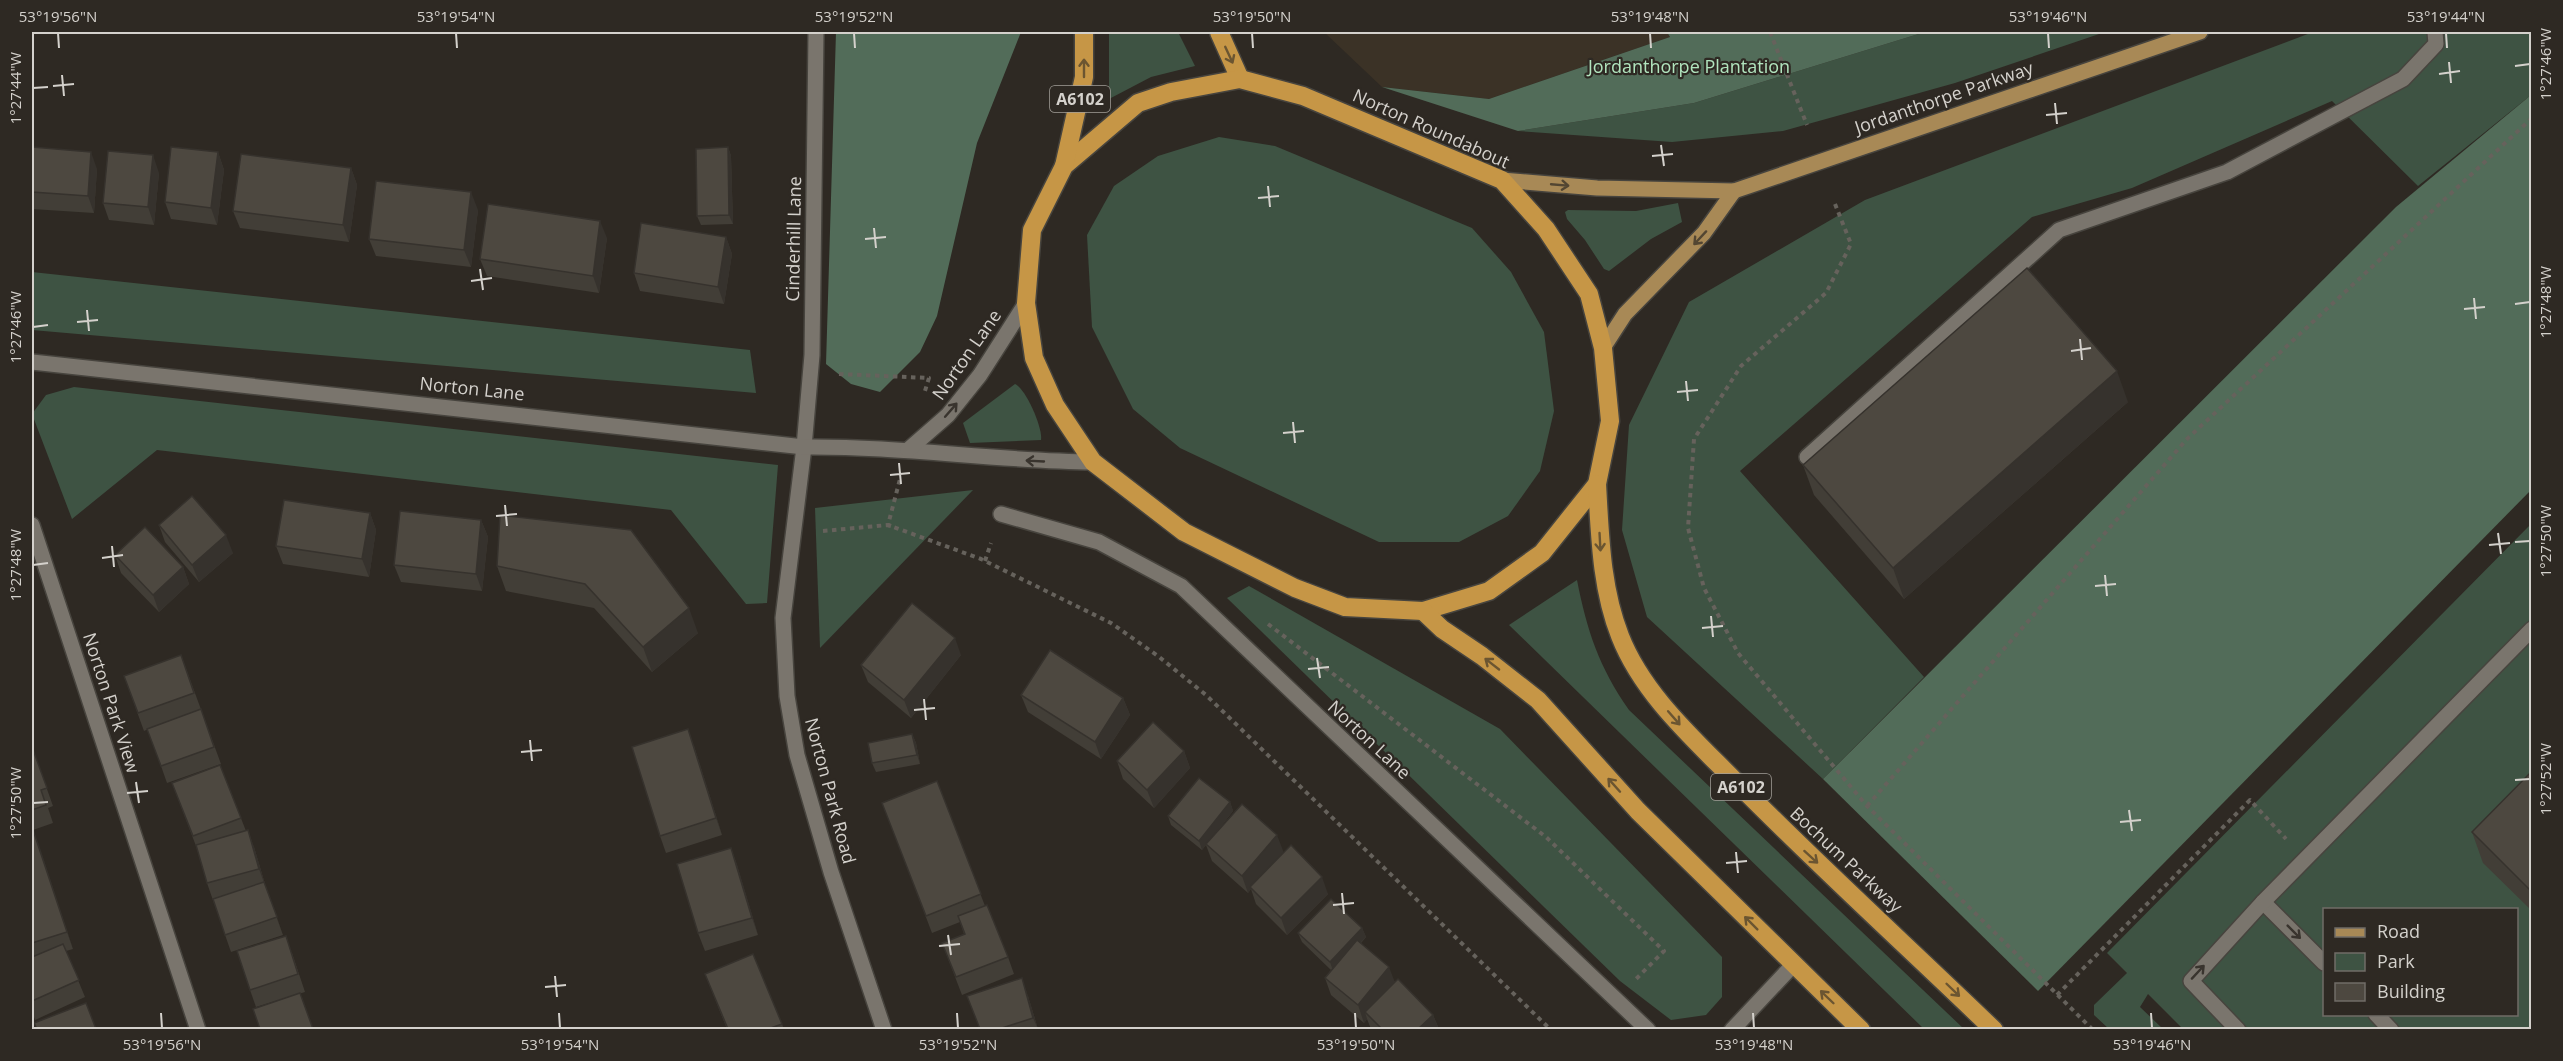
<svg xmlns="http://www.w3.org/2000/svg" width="2563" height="1061" viewBox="0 0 2563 1061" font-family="'Open Sans',sans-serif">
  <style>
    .built { fill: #3b3226 }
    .green { fill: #3e5343; fill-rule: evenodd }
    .forest { fill: #526c59 }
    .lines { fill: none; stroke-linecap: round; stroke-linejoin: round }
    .minor-casing { stroke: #47443e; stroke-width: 18 }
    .major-casing { stroke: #47443e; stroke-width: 18 }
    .highway-casing { stroke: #47443e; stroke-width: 21 }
    .path { stroke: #66625c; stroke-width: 4; stroke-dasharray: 4.5 4.5; stroke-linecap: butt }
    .minor { stroke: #7a756d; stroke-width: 15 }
    .major { stroke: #a88956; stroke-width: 15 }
    .highway { stroke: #c69646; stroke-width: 18 }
    .wall { fill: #423e37 }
    .shaded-wall { fill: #36322d }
    .building { fill: #4d4840; stroke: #36322d; stroke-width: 1.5 }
    .oneway { stroke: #6b5531 }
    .oneway2 { stroke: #534632 }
    .oneway3 { stroke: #39342e }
    .ticks { fill: none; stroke: #d4d1cc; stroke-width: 2 }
    .labels { text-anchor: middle; stroke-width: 4.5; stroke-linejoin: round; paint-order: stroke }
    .shield { fill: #2e2923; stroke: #a29f99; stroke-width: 1.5 }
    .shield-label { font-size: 16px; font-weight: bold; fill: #d4d1cc }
    .park-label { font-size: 18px; fill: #b1e4be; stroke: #2e2923 }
    .street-label { font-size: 18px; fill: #d4d1cc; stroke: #2e2923 }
    .neatline { fill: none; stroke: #d4d1cc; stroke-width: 2 }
    .ticks-label { font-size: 15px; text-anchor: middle; fill: #d4d1cc }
  </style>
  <rect width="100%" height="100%" fill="#2e2923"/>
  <polygon class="built" points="1324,32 1667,32 1670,37 1489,99 1382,87"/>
  <g class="green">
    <polygon points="1109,32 1178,32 1195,66 1151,77 1109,99"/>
    <polygon points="1925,32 2105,32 1955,83 1783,131 1672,142 1518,131 1694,103"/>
    <polygon points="2313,32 2531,32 2531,95 2418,186 2332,101 2132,188 2032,217 1740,471 1924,677 1823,779 1647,617 1622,530 1629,425 1689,302 1865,200"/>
    <polygon points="1219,137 1275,146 1472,228 1511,272 1544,332 1554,411 1540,471 1508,516 1459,542 1379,542 1180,448 1133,409 1092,327 1087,235 1114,186 1158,156"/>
    <polygon points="1678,203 1682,222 1651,239 1609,271 1604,269 1585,240 1567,219 1565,212 1568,210 1636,211"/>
    <polygon points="32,272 750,350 756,393 32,330"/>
    <path d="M 1015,384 C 1026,389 1043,428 1041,440 L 970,443 L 963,423 Z"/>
    <polygon points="74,387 778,465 767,603 746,604 671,510 157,450 72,519 32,414 46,395"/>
    <polygon points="973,490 820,648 815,508"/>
    <path d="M 2531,524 L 2531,1029 L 2183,1029 L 2148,994 L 2140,1007 L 2163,1029 L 2109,1029 L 2094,1015 L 2094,1005 L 2127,973 L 2107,953 ZM 2324,910 L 2516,910 L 2516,1014 L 2324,1014 Z"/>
    <path d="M 1577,580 C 1587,631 1599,667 1629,710 L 1964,1029 L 1924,1029 L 1509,625 Z"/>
    <polygon points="1249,586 1500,729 1722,957 1722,997 1706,1015 1671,1020 1620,981 1227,598"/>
  </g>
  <g class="forest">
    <polygon points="836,32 1021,32 977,143 937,316 920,352 880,392 851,384 826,364"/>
    <polygon points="1667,32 1925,32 1694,103 1518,131 1382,87 1489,99 1670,37"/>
    <polygon points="2531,95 2531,490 2038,991 1823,779 2396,207"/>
  </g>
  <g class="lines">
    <defs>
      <g id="minor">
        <polyline points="816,32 812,355 804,447 783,618 787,696 797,755 831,872 884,1030"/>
        <path d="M 32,362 L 804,447 C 901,446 996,461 1093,462"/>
        <polyline points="908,450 948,415 980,375 1026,303"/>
        <polyline points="1807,457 2059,230 2227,172 2403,79 2436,44 2435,32"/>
        <polyline points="1001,514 1099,542 1181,586 1648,1030"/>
        <polyline points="32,525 198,1030"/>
        <polyline points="2263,902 2324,963"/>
        <polyline points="2376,1014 2391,1030"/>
        <polyline points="1732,1030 1793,965"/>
        <polyline points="2238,1030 2191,981 2263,902 2532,629"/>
      </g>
      <g id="major">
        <polyline points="1502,180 1597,188 1734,191 2200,32"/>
        <polyline points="1603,348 1625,314 1704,233 1734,191"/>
      </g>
      <g id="highway">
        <polyline points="1219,32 1240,79"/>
        <polygon points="1240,79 1303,96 1502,180 1546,229 1589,294 1603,348 1610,421 1597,484 1542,553 1489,591 1423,611 1345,607 1295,588 1184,532 1093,462 1055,405 1034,358 1026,303 1032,230 1064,166 1138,103 1171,92"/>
        <polyline points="1064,166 1084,77 1084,32"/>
        <path d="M 1597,484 C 1600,535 1601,588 1620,636 C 1643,695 1695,740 1738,784 C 1821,868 1909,948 1994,1030"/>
        <polyline points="1423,611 1442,629 1482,656 1538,700 1638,811 1861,1030"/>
      </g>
    </defs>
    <use href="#minor" class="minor-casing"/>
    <use href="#major" class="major-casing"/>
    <use href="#highway" class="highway-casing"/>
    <g class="path">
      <polyline points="1770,32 1807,125"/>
      <polyline points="1835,204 1851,244 1826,293 1741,366 1694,439 1688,528 1704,588 1738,653 1867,806 2093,1030"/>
      <polyline points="839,374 929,378 924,394"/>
      <polyline points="891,526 888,525 900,479"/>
      <polyline points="823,531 888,525 981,559 1111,623 1158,656 1206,695 1551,1030"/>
      <polyline points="985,561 991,543"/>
      <polyline points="1268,624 1546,837 1664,951 1636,979"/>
      <polyline points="1867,806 2187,439 2532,118"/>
      <polyline points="2057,995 2250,800 2286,839"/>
    </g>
    <use href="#minor" class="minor"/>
    <use href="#major" class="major"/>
    <use href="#highway" class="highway"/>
  </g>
  <g class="wall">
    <polygon points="32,147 97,169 94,213 32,209"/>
    <polygon points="728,147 731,156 733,224 701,225 697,216"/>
    <polygon points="218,152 224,170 217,225 171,219 165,202"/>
    <polygon points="351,168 357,185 349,242 240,228 233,211"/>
    <polygon points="159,173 154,225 109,220 103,203"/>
    <polygon points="478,210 471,267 376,256 369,239"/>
    <polygon points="726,237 732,254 724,304 640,291 634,273"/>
    <polygon points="607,238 599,293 487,276 480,259"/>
    <polygon points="2128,402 1904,599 1814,495 1803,465"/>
    <polygon points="370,513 376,530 369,577 283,564 276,546"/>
    <polygon points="500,515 698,633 652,672 594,608 506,591 497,566"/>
    <polygon points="481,520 488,537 482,591 401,582 394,565"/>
    <polygon points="159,525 233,553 199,582 165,542"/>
    <polygon points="115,555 183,567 189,584 159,612 121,573"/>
    <polygon points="181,655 221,764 167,783 148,729 144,731 124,676"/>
    <polygon points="961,655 911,718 868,682 861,665"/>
    <polygon points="1021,695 1123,698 1130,715 1101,759 1028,712"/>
    <polygon points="912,734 916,743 920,764 876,772 872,763"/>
    <polygon points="694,746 722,835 666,853 660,836"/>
    <polygon points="32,747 53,806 48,808 53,823 33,830 73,949 66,951 85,997 35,1020 32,1011"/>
    <polygon points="1184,751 1190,768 1154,808 1123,779 1117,761"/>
    <polygon points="220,765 246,831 254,847 265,884 283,935 231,952 207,883 196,846 172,783"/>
    <polygon points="2532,771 2532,911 2483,863 2472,832"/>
    <polygon points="937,781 985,906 1008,957 1014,974 962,995 942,943 964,934 960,922 932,933 889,820"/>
    <polygon points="1230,802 1233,811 1212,838 1284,853 1328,894 1287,935 1256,904 1251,889 1248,893 1212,861 1206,845 1202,850 1171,825 1168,816"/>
    <polygon points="731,848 737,865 758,935 705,951 698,933"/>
    <polygon points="1362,928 1366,937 1361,943 1395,982 1433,1015 1439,1029 1371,1029 1367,1019 1364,1023 1331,995 1325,978 1331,970 1302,942 1298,933"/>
    <polygon points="292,953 305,992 256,1007 250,990"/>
    <polygon points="753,954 784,1029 727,1029 705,974"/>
    <polygon points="1028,996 1038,1029 979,1029"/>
  </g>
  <g class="shaded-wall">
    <polygon points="728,147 731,156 733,224 729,215"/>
    <polygon points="91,152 97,169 94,213 88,196"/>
    <polygon points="218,152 224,170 217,225 211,208"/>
    <polygon points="153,155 159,173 154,225 148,207"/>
    <polygon points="351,168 357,185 349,242 343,225"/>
    <polygon points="471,192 478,210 471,267 464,250"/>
    <polygon points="600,221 607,238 599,293 593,276"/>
    <polygon points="726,237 732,254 724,304 718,287"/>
    <polygon points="2117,371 2128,402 1904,599 1893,568"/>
    <polygon points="370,513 376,530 369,577 362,559"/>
    <polygon points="481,520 488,537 482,591 476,574"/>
    <polygon points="226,535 233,553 199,582 192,565"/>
    <polygon points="183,567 189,584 159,612 153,595"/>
    <polygon points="689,608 698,633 652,672 643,647"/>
    <polygon points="955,638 961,655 911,718 904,700"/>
    <polygon points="1123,698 1130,715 1101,759 1095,742"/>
    <polygon points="688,729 694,746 722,835 716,818"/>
    <polygon points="912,734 916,743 920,764 917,755"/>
    <polygon points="1184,751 1190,768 1154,808 1147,790"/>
    <polygon points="1230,802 1233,811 1202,850 1199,841"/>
    <polygon points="32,827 39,845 73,949 67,932"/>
    <polygon points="248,830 254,847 265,884 283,935 259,869"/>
    <polygon points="1277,835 1284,853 1250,887 1251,889 1248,893 1242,876"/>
    <polygon points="731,848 737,865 758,935 752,918"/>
    <polygon points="1322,877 1328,894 1287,935 1281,918"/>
    <polygon points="1362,928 1366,937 1333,971 1330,962"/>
    <polygon points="1389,967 1396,985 1365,1012 1367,1019 1364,1023 1358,1005"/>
    <polygon points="1022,978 1028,996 1038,1029 1033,1018"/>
    <polygon points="1433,1015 1439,1029 1418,1029"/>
  </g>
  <g class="building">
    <polygon points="32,147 91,152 88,196 32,192"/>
    <polygon points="171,147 218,152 211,208 165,202"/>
    <polygon points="728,147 729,215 697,216 696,149"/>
    <polygon points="108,151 153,155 148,207 103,203"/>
    <polygon points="241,154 351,168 343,225 233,211"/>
    <polygon points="376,181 471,192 464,250 369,239"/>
    <polygon points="488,204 600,221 593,276 480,259"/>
    <polygon points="641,223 726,237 718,287 634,273"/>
    <polygon points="2027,268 2117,371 1893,568 1803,465"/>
    <polygon points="192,496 226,535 192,565 159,525"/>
    <polygon points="284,500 370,513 362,559 276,546"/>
    <polygon points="400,511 481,520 476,574 394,565"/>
    <polygon points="500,515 631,530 689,608 643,647 585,584 497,566"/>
    <polygon points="145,527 183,567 153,595 115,555"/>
    <polygon points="912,603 955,638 904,700 861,665"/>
    <polygon points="1050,650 1123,698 1095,742 1021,695"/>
    <polygon points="181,655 194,693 138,713 124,676"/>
    <polygon points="201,709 214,747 161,766 147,729"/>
    <polygon points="1153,722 1184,751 1147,790 1117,761"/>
    <polygon points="688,729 716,818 660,836 632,747"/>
    <polygon points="912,734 917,755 872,763 868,743"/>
    <polygon points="32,747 47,788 41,790 46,805 32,810"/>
    <polygon points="220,765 241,818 193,836 172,783"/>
    <polygon points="2532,771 2532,892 2472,832"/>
    <polygon points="1199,778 1230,802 1199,841 1168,816"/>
    <polygon points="937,781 981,894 926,916 882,803"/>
    <polygon points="1242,804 1277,835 1242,876 1206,844"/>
    <polygon points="32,827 67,932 32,943"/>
    <polygon points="248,830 259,869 207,883 196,845"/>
    <polygon points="1291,845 1322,877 1281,918 1250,887"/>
    <polygon points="731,848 752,918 698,933 677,864"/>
    <polygon points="264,882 277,917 225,935 213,899"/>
    <polygon points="1331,899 1362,928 1330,962 1298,933"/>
    <polygon points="987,905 1008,957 956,977 942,943 965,934 958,916"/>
    <polygon points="286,936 298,974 250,990 237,951"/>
    <polygon points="1357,940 1389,967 1358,1005 1325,978"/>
    <polygon points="63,944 79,980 32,1001 32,957"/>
    <polygon points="753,954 782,1024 768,1029 728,1029 705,974"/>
    <polygon points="1022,978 1033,1018 999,1029 980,1029 967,996"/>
    <polygon points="1398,979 1433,1015 1418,1029 1382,1029 1365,1012"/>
    <polygon points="300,993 313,1029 260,1029 253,1009"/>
    <polygon points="86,1003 96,1029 37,1029 34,1023"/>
  </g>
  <defs><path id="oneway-shaft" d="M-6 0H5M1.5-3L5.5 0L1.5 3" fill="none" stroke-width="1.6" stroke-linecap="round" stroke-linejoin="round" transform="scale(1.5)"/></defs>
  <g class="oneway">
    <use href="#oneway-shaft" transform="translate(1229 55) rotate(65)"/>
    <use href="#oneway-shaft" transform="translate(1084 68) rotate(-90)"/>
    <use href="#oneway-shaft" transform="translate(1600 542) rotate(87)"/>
    <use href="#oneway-shaft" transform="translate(1492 664) rotate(-142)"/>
    <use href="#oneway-shaft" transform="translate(1674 718) rotate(49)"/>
    <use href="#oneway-shaft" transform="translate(1614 785) rotate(-132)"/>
    <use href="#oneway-shaft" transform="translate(1811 857) rotate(42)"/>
    <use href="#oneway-shaft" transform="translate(1751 923) rotate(-135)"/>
    <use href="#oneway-shaft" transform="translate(1953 990) rotate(44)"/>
    <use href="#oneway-shaft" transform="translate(1827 997) rotate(-136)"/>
  </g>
  <g class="oneway2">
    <use href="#oneway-shaft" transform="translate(1560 185) rotate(5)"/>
    <use href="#oneway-shaft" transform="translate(1700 238) rotate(133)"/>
  </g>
  <g class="oneway3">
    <use href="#oneway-shaft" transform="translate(951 410) rotate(-49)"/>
    <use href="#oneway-shaft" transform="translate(1035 461) rotate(-177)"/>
    <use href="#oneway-shaft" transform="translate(2294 932) rotate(45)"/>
    <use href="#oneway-shaft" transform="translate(2198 972) rotate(-47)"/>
  </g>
  <path class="ticks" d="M 58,33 L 59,48M 456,33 L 457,48M 854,33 L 855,48M 1252,33 L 1253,48M 1650,33 L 1651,48M 2048,33 L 2049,48M 2446,33 L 2447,48M 2449,62 L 2451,83M 2515,66 L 2530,64M 2439,74 L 2460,71M 62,75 L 64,96M 53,86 L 74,84M 33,88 L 48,87M 2055,103 L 2057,124M 2046,115 L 2067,113M 1661,145 L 1664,166M 1652,156 L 1673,154M 1268,186 L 1270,207M 1258,198 L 1279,196M 874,228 L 876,248M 865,239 L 886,237M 480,269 L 483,290M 471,281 L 492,278M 2474,298 L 2476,319M 2515,304 L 2530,302M 2464,309 L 2485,307M 87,310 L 89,331M 77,322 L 98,320M 33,327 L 48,325M 2080,339 L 2082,360M 2071,351 L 2091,348M 1686,381 L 1688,401M 1677,392 L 1698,390M 1293,422 L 1295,443M 1283,433 L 1304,431M 899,463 L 901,484M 890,475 L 910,473M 505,505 L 507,526M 496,516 L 517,514M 2498,533 L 2501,554M 2515,542 L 2530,541M 2489,545 L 2510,543M 112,546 L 114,567M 102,558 L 123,555M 33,565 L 48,563M 2105,575 L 2107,596M 2095,586 L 2116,584M 1711,616 L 1713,637M 1702,628 L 1723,626M 1317,658 L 1320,678M 1308,669 L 1329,667M 924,699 L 926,720M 914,710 L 935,708M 530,740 L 532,761M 521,752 L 542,750M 2515,780 L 2530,779M 136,782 L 139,803M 127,793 L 148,791M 33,803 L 48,802M 2129,810 L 2132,831M 2120,822 L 2141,820M 1736,852 L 1738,873M 1726,863 L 1747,861M 1342,893 L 1344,914M 1333,905 L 1354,903M 948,935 L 951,955M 939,946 L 960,944M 555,976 L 557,997M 545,987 L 566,985M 161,1013 L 162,1028M 559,1013 L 560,1028M 957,1013 L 958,1028M 1355,1013 L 1356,1028M 1753,1013 L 1754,1028M 2151,1013 L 2152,1028"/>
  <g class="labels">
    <g class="shield">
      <rect x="1050" y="86" width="60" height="26" rx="4.5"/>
      <rect x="1711" y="774" width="60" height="26" rx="4.5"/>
    </g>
    <g class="shield-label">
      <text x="1080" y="105">A6102</text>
      <text x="1741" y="793">A6102</text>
    </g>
    <g class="park-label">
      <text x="1689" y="73">Jordanthorpe Plantation</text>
    </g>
    <g class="street-label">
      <text transform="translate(1944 98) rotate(-19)" y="6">Jordanthorpe Parkway</text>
      <text transform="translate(1431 129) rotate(24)" y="6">Norton Roundabout</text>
      <text transform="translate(794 239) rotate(-89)" y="6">Cinderhill Lane</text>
      <text transform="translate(967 355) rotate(-55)" y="6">Norton Lane</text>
      <text transform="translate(472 389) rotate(6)" y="6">Norton Lane</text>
      <text transform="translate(111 703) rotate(72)" y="6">Norton Park View</text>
      <text transform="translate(1369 740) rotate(43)" y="6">Norton Lane</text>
      <text transform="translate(830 791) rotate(75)" y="6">Norton Park Road</text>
      <text transform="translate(1846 860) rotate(43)" y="6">Bochum Parkway</text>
    </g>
  </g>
  <rect width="2563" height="1061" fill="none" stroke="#2e2923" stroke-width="66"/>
  <rect x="2323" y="908" width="195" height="108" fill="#2e2923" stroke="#706c67" stroke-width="1.5"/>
  <rect x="2335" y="928" width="30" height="9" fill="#a88956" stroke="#706c67" stroke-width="1.5"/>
  <text x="2377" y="938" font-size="18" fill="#d4d1cc">Road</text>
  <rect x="2335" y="953" width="30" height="18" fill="#3e5343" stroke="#706c67" stroke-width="1.5"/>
  <text x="2377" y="968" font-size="18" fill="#d4d1cc">Park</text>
  <rect x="2335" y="983" width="30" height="18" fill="#4d4840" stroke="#706c67" stroke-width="1.5"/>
  <text x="2377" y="998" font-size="18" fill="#d4d1cc">Building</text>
  <rect x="33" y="33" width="2497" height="995" class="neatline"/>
  <g class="ticks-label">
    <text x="58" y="22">53°19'56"N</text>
    <text x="456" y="22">53°19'54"N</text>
    <text x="854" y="22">53°19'52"N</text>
    <text x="1252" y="22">53°19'50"N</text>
    <text x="1650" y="22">53°19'48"N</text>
    <text x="2048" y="22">53°19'46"N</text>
    <text x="2446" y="22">53°19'44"N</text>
    <text transform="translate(2546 64) rotate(-90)" y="5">1°27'46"W</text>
    <text transform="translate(16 88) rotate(-90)" y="5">1°27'44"W</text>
    <text transform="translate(2546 302) rotate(-90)" y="5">1°27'48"W</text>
    <text transform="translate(16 327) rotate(-90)" y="5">1°27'46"W</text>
    <text transform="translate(2546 541) rotate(-90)" y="5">1°27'50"W</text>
    <text transform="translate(16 565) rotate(-90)" y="5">1°27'48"W</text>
    <text transform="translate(2546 779) rotate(-90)" y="5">1°27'52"W</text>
    <text transform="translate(16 803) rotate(-90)" y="5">1°27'50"W</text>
    <text x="162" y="1050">53°19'56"N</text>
    <text x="560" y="1050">53°19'54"N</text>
    <text x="958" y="1050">53°19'52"N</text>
    <text x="1356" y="1050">53°19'50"N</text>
    <text x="1754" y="1050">53°19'48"N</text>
    <text x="2152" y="1050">53°19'46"N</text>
  </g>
</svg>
